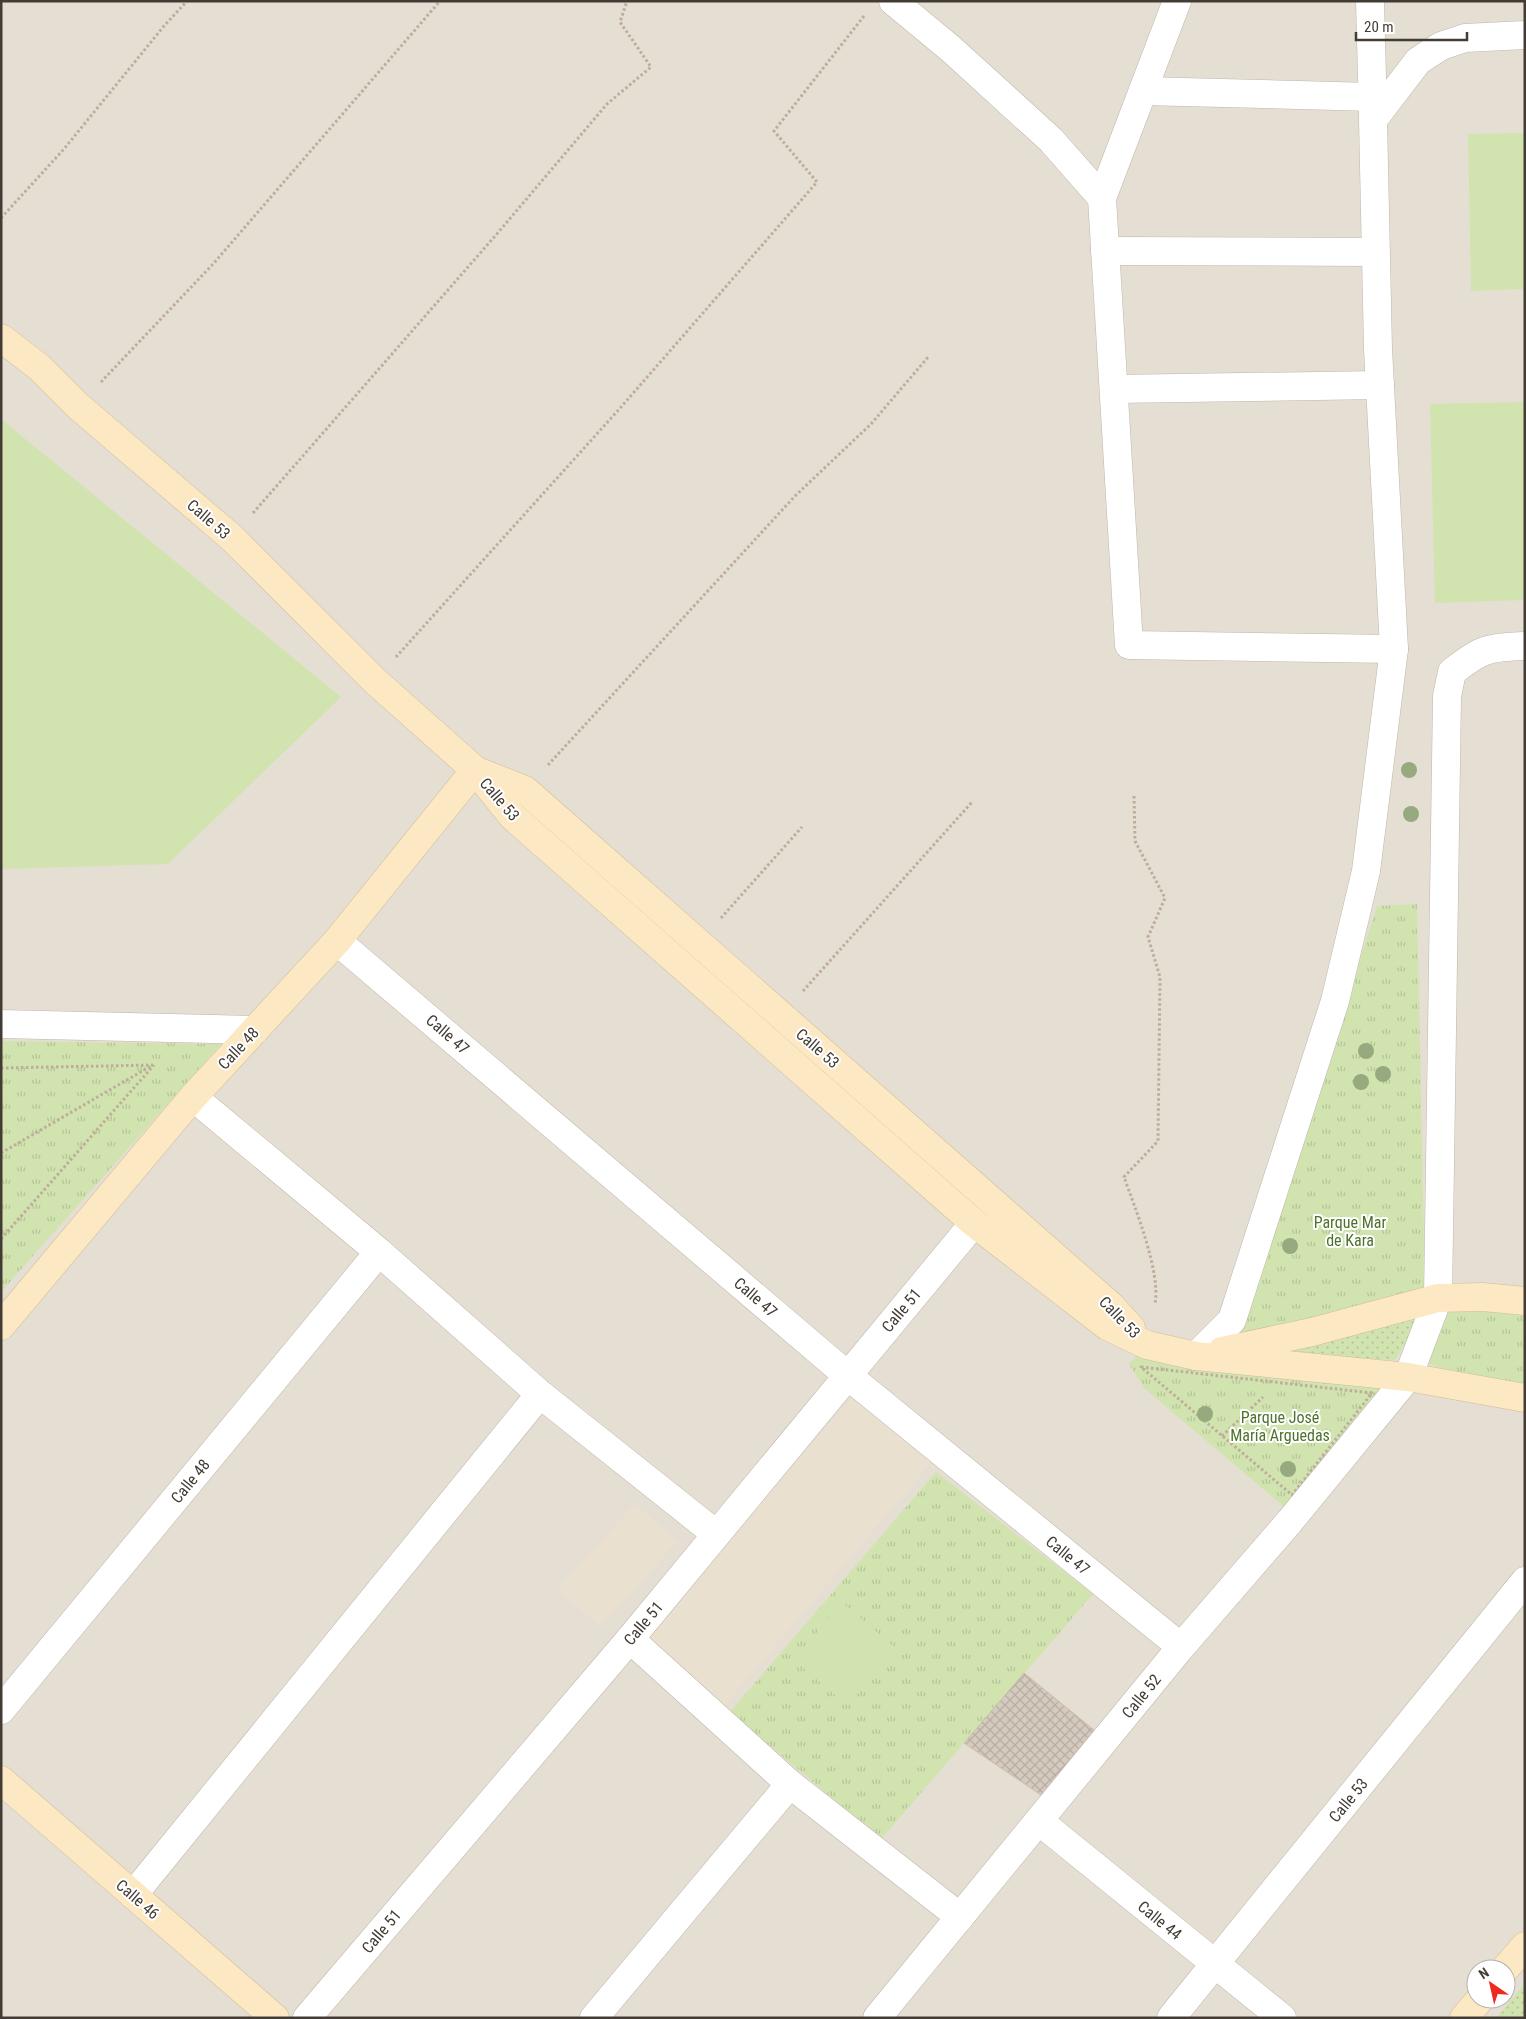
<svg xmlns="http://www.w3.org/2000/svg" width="1526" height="2019" viewBox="0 0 1526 2019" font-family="'Roboto Condensed',sans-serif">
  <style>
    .residential { fill: #e5ded3; fill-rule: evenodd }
    .education { fill: #eae0cf }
    .grass { fill: url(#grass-dots) }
    .park { fill: url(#park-tufts) }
    .pitch { fill: #d1e4af }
    .building { fill: url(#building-cross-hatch); stroke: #cdbeae }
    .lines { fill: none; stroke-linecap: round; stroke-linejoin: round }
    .street-casing { stroke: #bfb6ab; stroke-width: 29 }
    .secondary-casing { stroke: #cfbb97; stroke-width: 29 }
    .path { stroke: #bdad9a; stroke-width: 3; stroke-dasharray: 2.5 2.5; stroke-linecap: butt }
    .street { stroke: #fff; stroke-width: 28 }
    .secondary { stroke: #fce9c4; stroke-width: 28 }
    .tree { fill: #97a97f }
    .labels { text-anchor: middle; stroke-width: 4; stroke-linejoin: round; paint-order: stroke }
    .street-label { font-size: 16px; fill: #433c35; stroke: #fff }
    .park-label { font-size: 16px; fill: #4d722b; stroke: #fff }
  </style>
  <defs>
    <pattern id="grass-dots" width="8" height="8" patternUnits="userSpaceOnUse" patternTransform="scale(1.25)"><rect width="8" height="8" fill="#d1e4af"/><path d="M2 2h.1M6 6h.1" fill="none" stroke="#b5c497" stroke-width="1.8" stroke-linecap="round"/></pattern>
    <pattern id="park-tufts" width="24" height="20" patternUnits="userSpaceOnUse" patternTransform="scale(1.25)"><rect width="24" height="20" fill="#d1e4af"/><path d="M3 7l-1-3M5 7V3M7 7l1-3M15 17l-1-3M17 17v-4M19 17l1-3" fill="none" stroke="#b5c497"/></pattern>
    <pattern id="building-cross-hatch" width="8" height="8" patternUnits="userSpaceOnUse" patternTransform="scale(1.25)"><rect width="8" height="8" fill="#d5cabe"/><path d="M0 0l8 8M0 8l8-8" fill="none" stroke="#b8aea4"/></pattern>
  </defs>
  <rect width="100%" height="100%" fill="#f1ece5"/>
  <path class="residential" d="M 1,1 L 1525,1 L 1525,2018 L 1,2018 ZM 1476,1969 L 1506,1969 L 1506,1999 L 1476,1999 Z"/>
  <g class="education">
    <polygon points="851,1398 931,1463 725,1705 646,1638"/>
    <polygon points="635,1503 677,1542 600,1627 557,1589"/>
  </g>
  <g class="grass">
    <polygon points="1422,1316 1395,1360 1245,1352"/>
    <polygon points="1525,1983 1525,2018 1496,2018"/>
  </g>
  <g class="park">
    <polygon points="1417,904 1425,1289 1240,1335 1377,906"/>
    <polygon points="1,1041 221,1044 1,1292"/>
    <polygon points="1444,1306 1525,1312 1525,1387 1467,1377 1426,1363"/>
    <polygon points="1139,1353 1396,1377 1288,1510 1144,1388 1129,1364"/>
    <polygon points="936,1472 1093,1594 881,1839 730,1712"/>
  </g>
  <g class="pitch">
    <polygon points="1525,133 1525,289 1471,291 1468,134"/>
    <polygon points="1525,402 1525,600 1435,603 1430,404"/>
    <polygon points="1,419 341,697 168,864 1,869"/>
    <polygon points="841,1601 894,1647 848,1706 795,1661"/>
  </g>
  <polygon class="building" points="1024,1673 1094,1730 1041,1795 964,1743"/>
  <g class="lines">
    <defs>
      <g id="street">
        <polyline points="893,1 951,49 1051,140 1102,198 1177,1"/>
        <polyline points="1370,1 1373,115"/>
        <polyline points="1143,91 1373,97"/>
        <polyline points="1102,198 1129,645 1394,649"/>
        <polyline points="1105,251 1375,252"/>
        <polyline points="1114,389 1380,385"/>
        <polyline points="337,941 847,1375 1181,1647"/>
        <polyline points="1,1024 255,1030"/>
        <polyline points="193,1097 379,1252 540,1394 716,1534"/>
        <polyline points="1196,1356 1232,1320 1335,1001 1366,871 1394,649 1378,349 1373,120 1418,61 1441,46 1465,38 1525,35"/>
        <polyline points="630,1639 790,1784 960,1917"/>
        <polyline points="1,1710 379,1252"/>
        <polyline points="1039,1821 1282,2018"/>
        <polyline points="133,1895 540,1394"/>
        <polyline points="307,2018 630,1639 974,1223"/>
        <polyline points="594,2018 790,1784"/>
        <path d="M 877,2018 L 1181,1647 L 1290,1521 L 1408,1377 L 1438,1298 L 1447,696 L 1452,672 C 1481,649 1488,647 1525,646"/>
        <polyline points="1171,2018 1525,1581"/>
      </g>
      <g id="secondary">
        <polyline points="1,338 39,367 78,406 232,538 375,681 475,770 512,816 974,1223 1107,1326 1147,1345 1196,1356 1408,1377 1525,1398"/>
        <polyline points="477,771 525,790 1111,1306 1131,1328"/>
        <polyline points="1,1326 193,1097 337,941 475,770"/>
        <polyline points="1222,1351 1312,1332 1438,1298 1483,1297 1525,1301"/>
        <polyline points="1,1780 275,2018"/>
        <polyline points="1505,1969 1525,1946"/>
        <polyline points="1464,2018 1480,1999"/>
      </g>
    </defs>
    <use href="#street" class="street-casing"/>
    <use href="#secondary" class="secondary-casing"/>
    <g class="path">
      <polyline points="1,218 64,149 164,26 187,1"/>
      <polyline points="101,382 214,263 440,1"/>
      <polyline points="253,513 496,235 607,104 651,67 620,22 627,1"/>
      <polyline points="396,657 622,406 817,182 774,131 864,16"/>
      <polyline points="548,765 795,496 871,424 929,356"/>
      <path d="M 1134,796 L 1135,841 L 1165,898 L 1148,937 L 1160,977 L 1158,1141 L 1124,1177 C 1135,1208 1161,1272 1155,1304"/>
      <polyline points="721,918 802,827"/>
      <polyline points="803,991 973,801"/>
      <polyline points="1,1068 153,1065"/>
      <polyline points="1,1153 151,1066"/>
      <polyline points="1,1239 154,1065"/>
      <polygon points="1141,1367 1372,1393 1292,1495"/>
      <polyline points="1222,1436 1263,1397"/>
    </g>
    <use href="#street" class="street"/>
    <use href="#secondary" class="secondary"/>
  </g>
  <g class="tree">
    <circle cx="1409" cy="770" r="8"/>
    <circle cx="1411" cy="814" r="8"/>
    <circle cx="1366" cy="1051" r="8"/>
    <circle cx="1383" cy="1074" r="8"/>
    <circle cx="1361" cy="1082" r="8"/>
    <circle cx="1290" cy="1246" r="8"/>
    <circle cx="1205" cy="1414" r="8"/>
    <circle cx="1288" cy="1469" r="8"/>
  </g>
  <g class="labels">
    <g class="street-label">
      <text transform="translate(209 519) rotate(41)" y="6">Calle 53</text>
      <text transform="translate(500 799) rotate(49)" y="6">Calle 53</text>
      <text transform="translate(448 1034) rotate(41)" y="6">Calle 47</text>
      <text transform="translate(238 1048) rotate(-47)" y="6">Calle 48</text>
      <text transform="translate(818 1048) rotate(41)" y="6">Calle 53</text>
      <text transform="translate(756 1297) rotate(41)" y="6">Calle 47</text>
      <text transform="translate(901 1310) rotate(-50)" y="6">Calle 51</text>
      <text transform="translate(1120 1317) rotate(46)" y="6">Calle 53</text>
      <text transform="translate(190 1481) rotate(-51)" y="6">Calle 48</text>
      <text transform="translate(1068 1555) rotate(39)" y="6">Calle 47</text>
      <text transform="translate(643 1623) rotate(-50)" y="6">Calle 51</text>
      <text transform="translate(1141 1696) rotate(-51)" y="6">Calle 52</text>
      <text transform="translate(1348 1800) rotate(-51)" y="6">Calle 53</text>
      <text transform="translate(138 1899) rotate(41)" y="6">Calle 46</text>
      <text transform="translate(1160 1920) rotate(39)" y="6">Calle 44</text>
      <text transform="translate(381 1931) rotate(-50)" y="6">Calle 51</text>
    </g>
    <g class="park-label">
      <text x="1350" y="1228">Parque Mar<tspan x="1350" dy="18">de Kara</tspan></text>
      <text x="1280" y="1423">Parque José<tspan x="1280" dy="18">María Arguedas</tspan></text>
    </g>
  </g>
  <rect width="1526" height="2019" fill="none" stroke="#433c35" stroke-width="5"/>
  <g transform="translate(1491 1984) rotate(326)"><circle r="24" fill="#ffffff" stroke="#b4b1ae"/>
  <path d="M0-4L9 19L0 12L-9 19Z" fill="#ef291e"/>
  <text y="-8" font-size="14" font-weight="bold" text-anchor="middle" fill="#433c35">N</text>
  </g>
  <path d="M1356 32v8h111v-8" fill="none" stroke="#433c35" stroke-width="2.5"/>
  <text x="1364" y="32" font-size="15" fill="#433c35" stroke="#ffffff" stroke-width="4" paint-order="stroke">20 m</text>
</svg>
